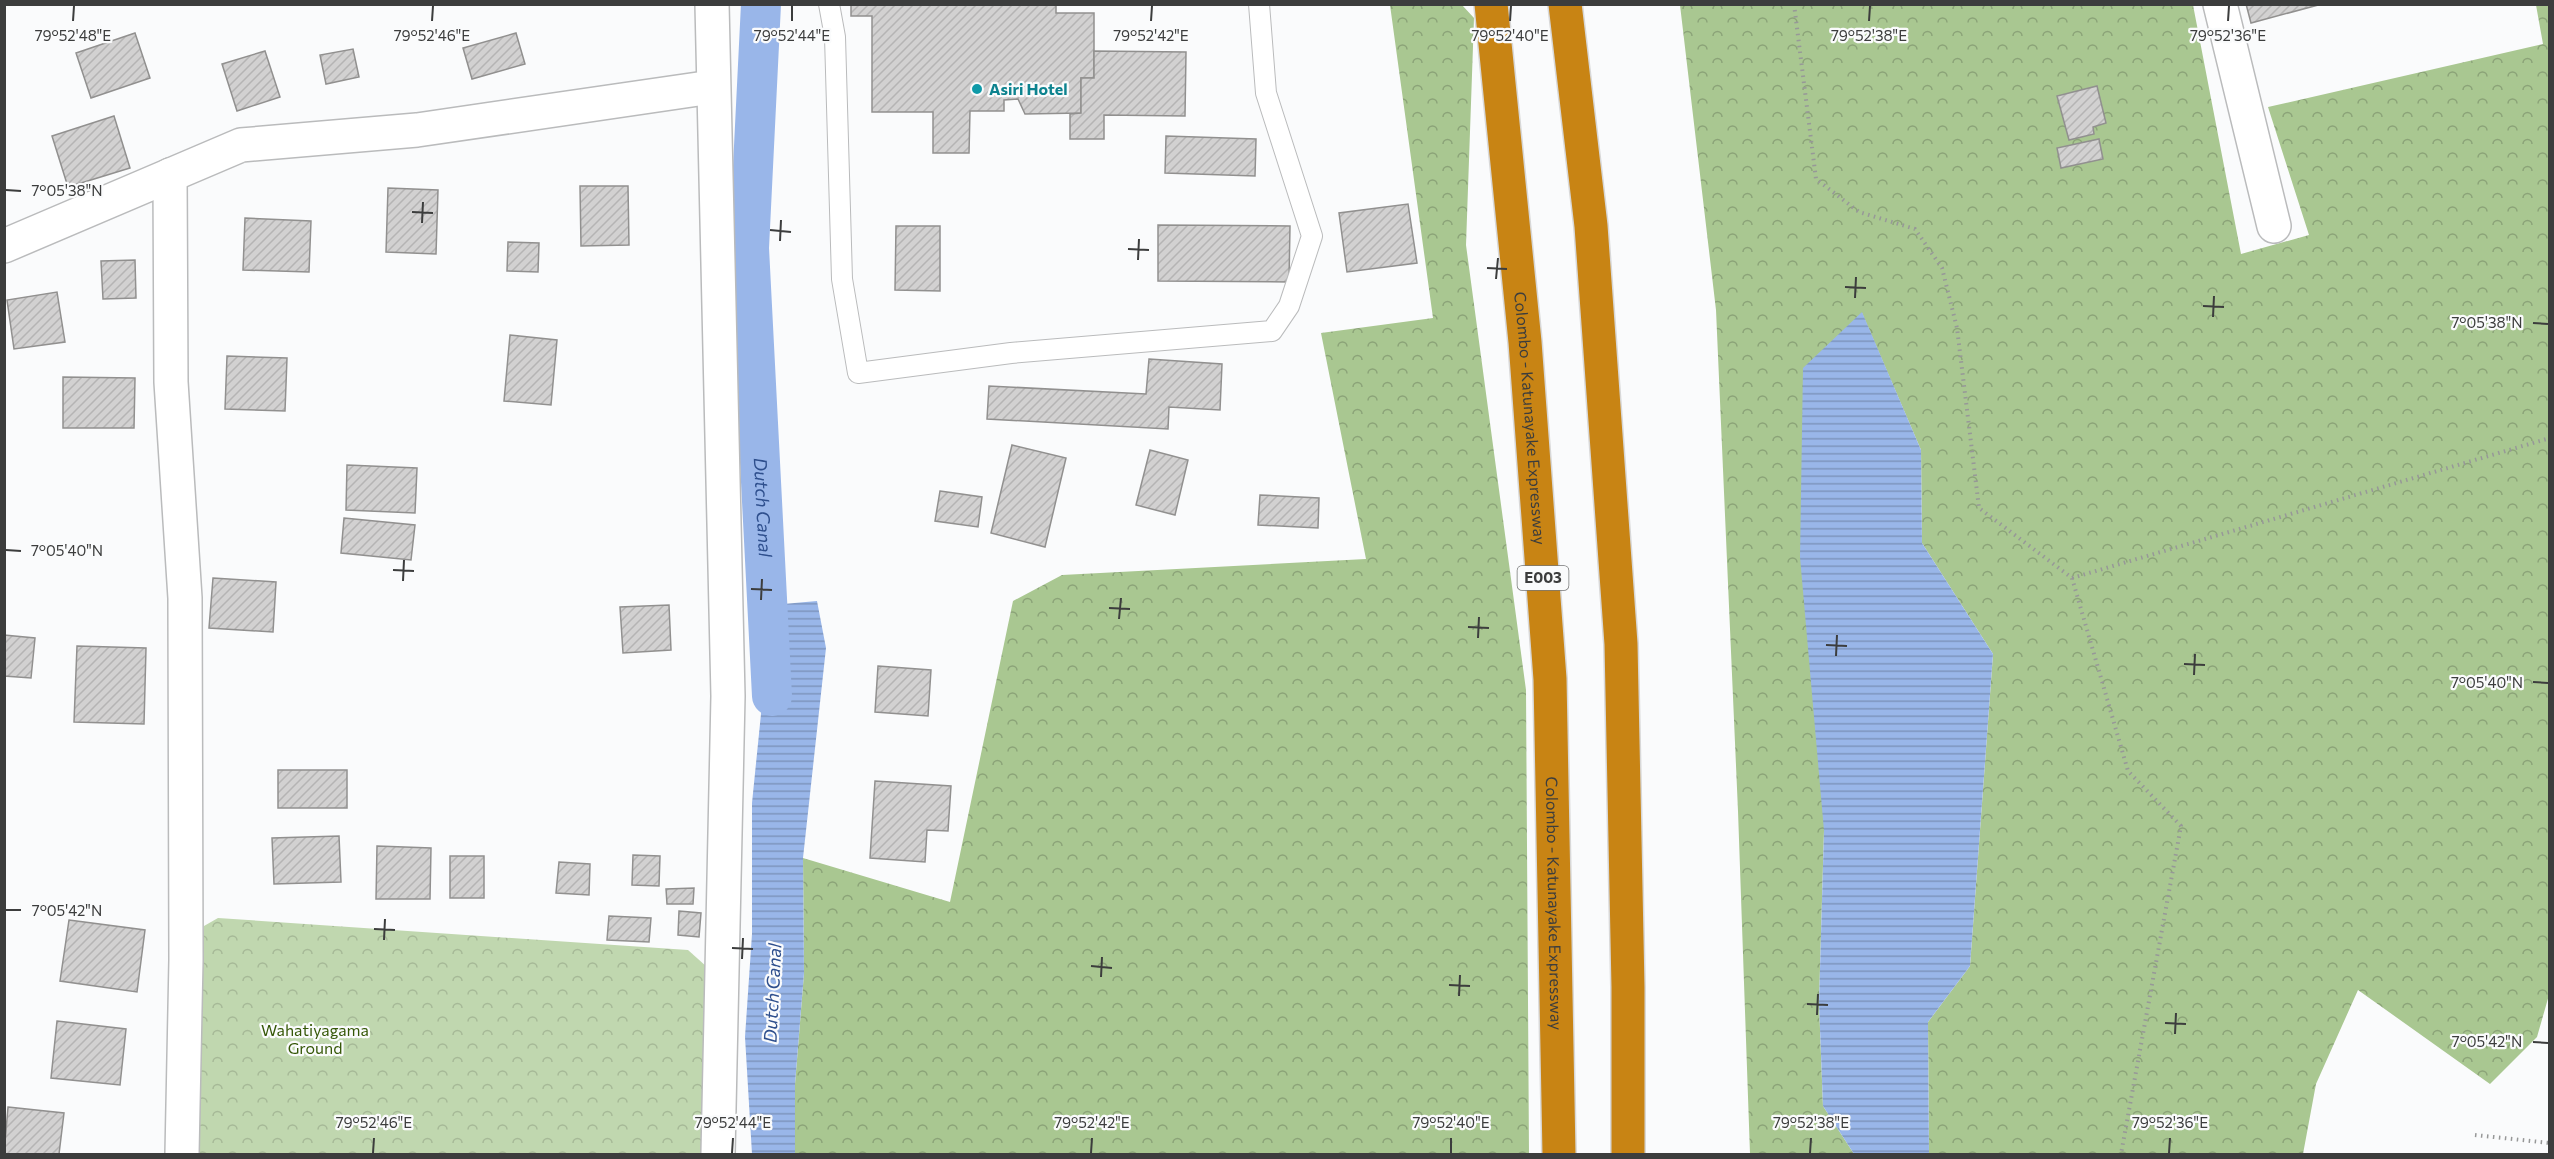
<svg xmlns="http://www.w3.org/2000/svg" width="2554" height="1159" viewBox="0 0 2554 1159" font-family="Commissioner,sans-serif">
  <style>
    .forest { fill: url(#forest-crowns) }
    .park { fill: url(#park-crowns) }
    .water { fill: url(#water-rules) }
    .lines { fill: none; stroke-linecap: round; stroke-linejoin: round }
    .canal { stroke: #99b6e9; stroke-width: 40 }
    .building { fill: url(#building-hatch); stroke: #91908f; stroke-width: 1.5 }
    .lane-casing { stroke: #babbbc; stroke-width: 22 }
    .street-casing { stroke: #babbbc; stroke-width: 36 }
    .highway-casing { stroke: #d8d8d8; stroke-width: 36 }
    .path { stroke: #979898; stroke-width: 4; stroke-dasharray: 1.5 4.5; stroke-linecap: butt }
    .lane { stroke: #fff; stroke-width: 20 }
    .street { stroke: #fff; stroke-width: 33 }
    .highway { stroke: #c88414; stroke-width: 33 }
    .ticks { fill: none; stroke: #3c3d3d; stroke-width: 2 }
    .culture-dot { fill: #0f9aa8; stroke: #fafbfc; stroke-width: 2 }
    .labels { text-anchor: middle; stroke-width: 4.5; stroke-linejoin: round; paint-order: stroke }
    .shield { fill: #fafbfc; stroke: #757676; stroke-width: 1.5 }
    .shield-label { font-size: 15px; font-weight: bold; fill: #3c3d3d }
    .culture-label { font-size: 16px; font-weight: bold; fill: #0d838f; stroke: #fafbfc; text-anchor: start }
    .street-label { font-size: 16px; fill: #3c3d3d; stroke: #fafbfc }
    .park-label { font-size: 16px; fill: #355707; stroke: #fafbfc }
    .water-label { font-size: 18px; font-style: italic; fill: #2e4f8d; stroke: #fafbfc }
    .ticks-label { font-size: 15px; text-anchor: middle; fill: #3c3d3d; stroke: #fafbfc; stroke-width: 4.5; stroke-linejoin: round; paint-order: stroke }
  </style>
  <defs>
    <pattern id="forest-crowns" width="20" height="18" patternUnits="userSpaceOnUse" patternTransform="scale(1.5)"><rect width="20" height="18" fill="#a9c791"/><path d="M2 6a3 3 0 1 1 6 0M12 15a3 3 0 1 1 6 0" fill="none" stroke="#8ba378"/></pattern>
    <pattern id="park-crowns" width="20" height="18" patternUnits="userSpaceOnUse" patternTransform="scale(1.5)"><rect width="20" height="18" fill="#c0d7af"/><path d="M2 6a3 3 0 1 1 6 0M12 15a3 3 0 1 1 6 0" fill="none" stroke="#a6b997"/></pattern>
    <pattern id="water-rules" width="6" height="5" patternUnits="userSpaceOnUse" patternTransform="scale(1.5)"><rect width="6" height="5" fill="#99b6e9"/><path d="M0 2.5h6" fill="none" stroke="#7e95be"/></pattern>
    <pattern id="building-hatch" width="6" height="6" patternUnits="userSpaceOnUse" patternTransform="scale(1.5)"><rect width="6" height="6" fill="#d2d1d1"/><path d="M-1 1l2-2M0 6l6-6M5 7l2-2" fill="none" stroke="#b5b4b4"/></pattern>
  </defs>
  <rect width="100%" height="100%" fill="#fafbfc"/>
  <g class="forest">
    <polygon points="1390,5 1462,5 1474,18 1466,245 1526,690 1529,1154 795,1154 795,1084 804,973 803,858 950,902 1013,601 1062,575 1366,559 1321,333 1433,318"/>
    <polygon points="1680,5 2193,5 2241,254 2309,235 2268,107 2543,44 2536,5 2549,5 2549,995 2537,1037 2490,1084 2358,990 2316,1084 2303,1154 1929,1154 1928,1022 1970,966 1993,654 1922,543 1921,450 1862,313 1824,831 1819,1003 1823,1106 1854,1154 1750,1154 1738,811 1716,310"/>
  </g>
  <polygon class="park" points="218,918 688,950 707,967 701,1154 199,1154 201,949 204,926"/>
  <g class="water">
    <polygon points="1862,312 1921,450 1922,543 1993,654 1970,966 1928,1022 1929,1154 1854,1154 1823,1106 1819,1003 1824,831 1800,557 1803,368"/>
    <polygon points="817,601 826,648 803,858 804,973 795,1084 795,1154 752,1154 745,1037 752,934 752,803 772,605"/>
  </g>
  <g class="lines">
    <path class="canal" id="s1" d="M 761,4 L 749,248 L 772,696"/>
  </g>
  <g class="building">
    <polygon points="851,4 1056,4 1056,13 1094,13 1094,78 1081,78 1081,113 1025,114 1018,99 1004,100 1004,111 970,111 969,153 933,153 933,112 872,112 872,16 851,16"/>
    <polygon points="2246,4 2322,4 2251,23"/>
    <polygon points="135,33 150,78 91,98 76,53"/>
    <polygon points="516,33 525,64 472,79 463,48"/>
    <polygon points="353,49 359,77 326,84 320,55"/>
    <polygon points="265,51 280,97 237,111 222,64"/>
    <polygon points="1094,51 1186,52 1185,116 1104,115 1104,139 1070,139 1070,114 1081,113 1081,78 1094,78"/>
    <polygon points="2097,86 2106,123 2093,127 2094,134 2069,140 2057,96"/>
    <polygon points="114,116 130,168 68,187 52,136"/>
    <polygon points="1166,136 1256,139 1255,176 1165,173"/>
    <polygon points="2099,139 2103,159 2061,168 2057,148"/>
    <polygon points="580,186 628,186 629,245 581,246"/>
    <polygon points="388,188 438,190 436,254 386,252"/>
    <polygon points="1408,204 1417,263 1347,272 1339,213"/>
    <polygon points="245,218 311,221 309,272 243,270"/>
    <polygon points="1158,225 1290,226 1289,282 1158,281"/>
    <polygon points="896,226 940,226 940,291 895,290"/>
    <polygon points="508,242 539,243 538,272 507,271"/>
    <polygon points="135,260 136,298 103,299 101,261"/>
    <polygon points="57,292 65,342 14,349 7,300"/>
    <polygon points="510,335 557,340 551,405 504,401"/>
    <polygon points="227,356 287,358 285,411 225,409"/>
    <polygon points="1149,359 1222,364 1220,410 1169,407 1168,429 987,419 989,386 1146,394"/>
    <polygon points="63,377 135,378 134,428 63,428"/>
    <polygon points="1012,445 1066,458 1045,547 991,533"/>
    <polygon points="1150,450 1188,460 1175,515 1136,505"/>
    <polygon points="347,465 417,468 415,513 346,510"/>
    <polygon points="940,491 982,497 978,527 935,521"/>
    <polygon points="1260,495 1319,498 1318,528 1258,525"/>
    <polygon points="344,518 415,525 411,560 341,553"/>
    <polygon points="213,578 276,582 273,632 209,628"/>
    <polygon points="669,605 671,650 623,653 620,607"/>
    <polygon points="4,635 35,638 31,678 4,676"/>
    <polygon points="77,646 146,648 144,724 74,722"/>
    <polygon points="878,666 931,670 928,716 875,712"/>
    <rect x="278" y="770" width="69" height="38"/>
    <polygon points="875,781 951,786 948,831 927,830 925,862 870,858"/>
    <polygon points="339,836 341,882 274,884 272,838"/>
    <polygon points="377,846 431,848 430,899 376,899"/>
    <polygon points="633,855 660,856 659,886 632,885"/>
    <rect x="450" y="856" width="34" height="42"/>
    <polygon points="559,862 590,864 589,895 556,893"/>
    <polygon points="694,888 693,904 667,904 666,889"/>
    <polygon points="679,911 701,913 699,937 678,935"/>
    <polygon points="609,916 651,918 649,942 607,940"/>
    <polygon points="69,920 145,930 137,992 60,981"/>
    <polygon points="57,1021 126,1029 120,1085 51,1078"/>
    <polygon points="8,1107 64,1113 59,1154 4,1154"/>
  </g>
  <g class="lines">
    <defs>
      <polyline id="lane" points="829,4 835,37 842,279 858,373 1011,353 1272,331 1289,306 1312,236 1266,93 1259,4"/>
      <g id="street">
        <polyline points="712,4 728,696 718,1154"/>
        <polyline points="2220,4 2274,226"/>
        <polyline points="170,175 171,382 185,598 186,960 182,1154"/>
        <polyline points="4,246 241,145 417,130 712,87"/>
      </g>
      <g id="highway">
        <path id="s2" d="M 1491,4 L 1525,342 L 1550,679 L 1559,1154"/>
        <polyline points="1565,4 1591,226 1621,644 1628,987 1628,1154"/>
      </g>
    </defs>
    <use href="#lane" class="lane-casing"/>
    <use href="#street" class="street-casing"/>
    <use href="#highway" class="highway-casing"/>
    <g class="path">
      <polyline points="1794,4 1816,179 1859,212 1915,229 1942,268 1957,328 1979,508 2072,578 2128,771 2181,826 2121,1154"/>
      <polyline points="2072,578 2550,438"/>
      <polyline points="2475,1135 2550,1143"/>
    </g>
    <use href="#lane" class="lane"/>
    <use href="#street" class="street"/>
    <use href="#highway" class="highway"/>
  </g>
  <path class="ticks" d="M 73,21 L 74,6M 432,21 L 433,6M 792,21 L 792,6M 1151,21 L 1152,6M 1510,21 L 1511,6M 1869,21 L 1870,6M 2228,21 L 2229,6M 6,190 L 21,191M 412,212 L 433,213M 422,223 L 423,202M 770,230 L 791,232M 780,241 L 781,220M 1128,249 L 1149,250M 1138,260 L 1139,239M 1487,268 L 1507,269M 1496,279 L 1498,258M 1845,287 L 1866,288M 1855,298 L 1856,277M 2203,306 L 2224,307M 2213,317 L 2214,296M 2533,323 L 2548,324M 6,550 L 21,551M 393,570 L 414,571M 403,581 L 404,560M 751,589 L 772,590M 761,600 L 762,579M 1109,608 L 1130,609M 1119,619 L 1121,598M 1468,627 L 1489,628M 1478,638 L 1479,617M 1826,645 L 1847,646M 1836,656 L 1837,635M 2184,664 L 2205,665M 2194,675 L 2195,654M 2533,682 L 2548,683M 6,910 L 21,910M 374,929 L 395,930M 384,940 L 385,919M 732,948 L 753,949M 742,959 L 743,938M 1091,966 L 1112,968M 1101,977 L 1102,957M 1449,985 L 1470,986M 1459,996 L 1460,975M 1807,1004 L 1828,1005M 1817,1015 L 1818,994M 2165,1023 L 2186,1024M 2175,1034 L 2176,1013M 2533,1042 L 2548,1043M 373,1153 L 374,1138M 732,1153 L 733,1138M 1091,1153 L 1092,1138M 1451,1153 L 1451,1138M 1810,1153 L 1811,1138M 2169,1153 L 2170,1138"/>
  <circle class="culture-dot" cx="977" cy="89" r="6"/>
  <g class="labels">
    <rect class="shield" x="1517.5" y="566" width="51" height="24" rx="4.5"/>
    <g class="shield-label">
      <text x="1543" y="583">E003</text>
    </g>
    <g class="culture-label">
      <text x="989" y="95">Asiri Hotel</text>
    </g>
    <g class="street-label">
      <text dy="6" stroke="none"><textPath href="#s2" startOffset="416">Colombo - Katunayake Expressway</textPath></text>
      <text dy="6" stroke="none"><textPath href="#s2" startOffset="902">Colombo - Katunayake Expressway</textPath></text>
    </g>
    <g class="park-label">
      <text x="315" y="1036">Wahatiyagama<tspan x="315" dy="18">Ground</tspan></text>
    </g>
    <g class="water-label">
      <text dy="6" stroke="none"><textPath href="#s1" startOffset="504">Dutch Canal</textPath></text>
      <text transform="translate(773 993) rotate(-87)" y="6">Dutch Canal</text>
    </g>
  </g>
  <g class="ticks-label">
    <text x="73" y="41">79°52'48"E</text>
    <text x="432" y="41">79°52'46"E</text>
    <text x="792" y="41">79°52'44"E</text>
    <text x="1151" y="41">79°52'42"E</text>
    <text x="1510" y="41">79°52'40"E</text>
    <text x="1869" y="41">79°52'38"E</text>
    <text x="2228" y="41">79°52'36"E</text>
    <text x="67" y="196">7°05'38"N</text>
    <text x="2487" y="328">7°05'38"N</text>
    <text x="67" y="556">7°05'40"N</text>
    <text x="2487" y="688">7°05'40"N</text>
    <text x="67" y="916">7°05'42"N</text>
    <text x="2487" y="1047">7°05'42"N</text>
    <text x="374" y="1128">79°52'46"E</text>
    <text x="733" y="1128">79°52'44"E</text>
    <text x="1092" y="1128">79°52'42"E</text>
    <text x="1451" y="1128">79°52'40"E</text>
    <text x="1811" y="1128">79°52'38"E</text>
    <text x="2170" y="1128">79°52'36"E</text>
  </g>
  <rect width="2554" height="1159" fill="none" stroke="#3c3d3d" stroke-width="12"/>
</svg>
